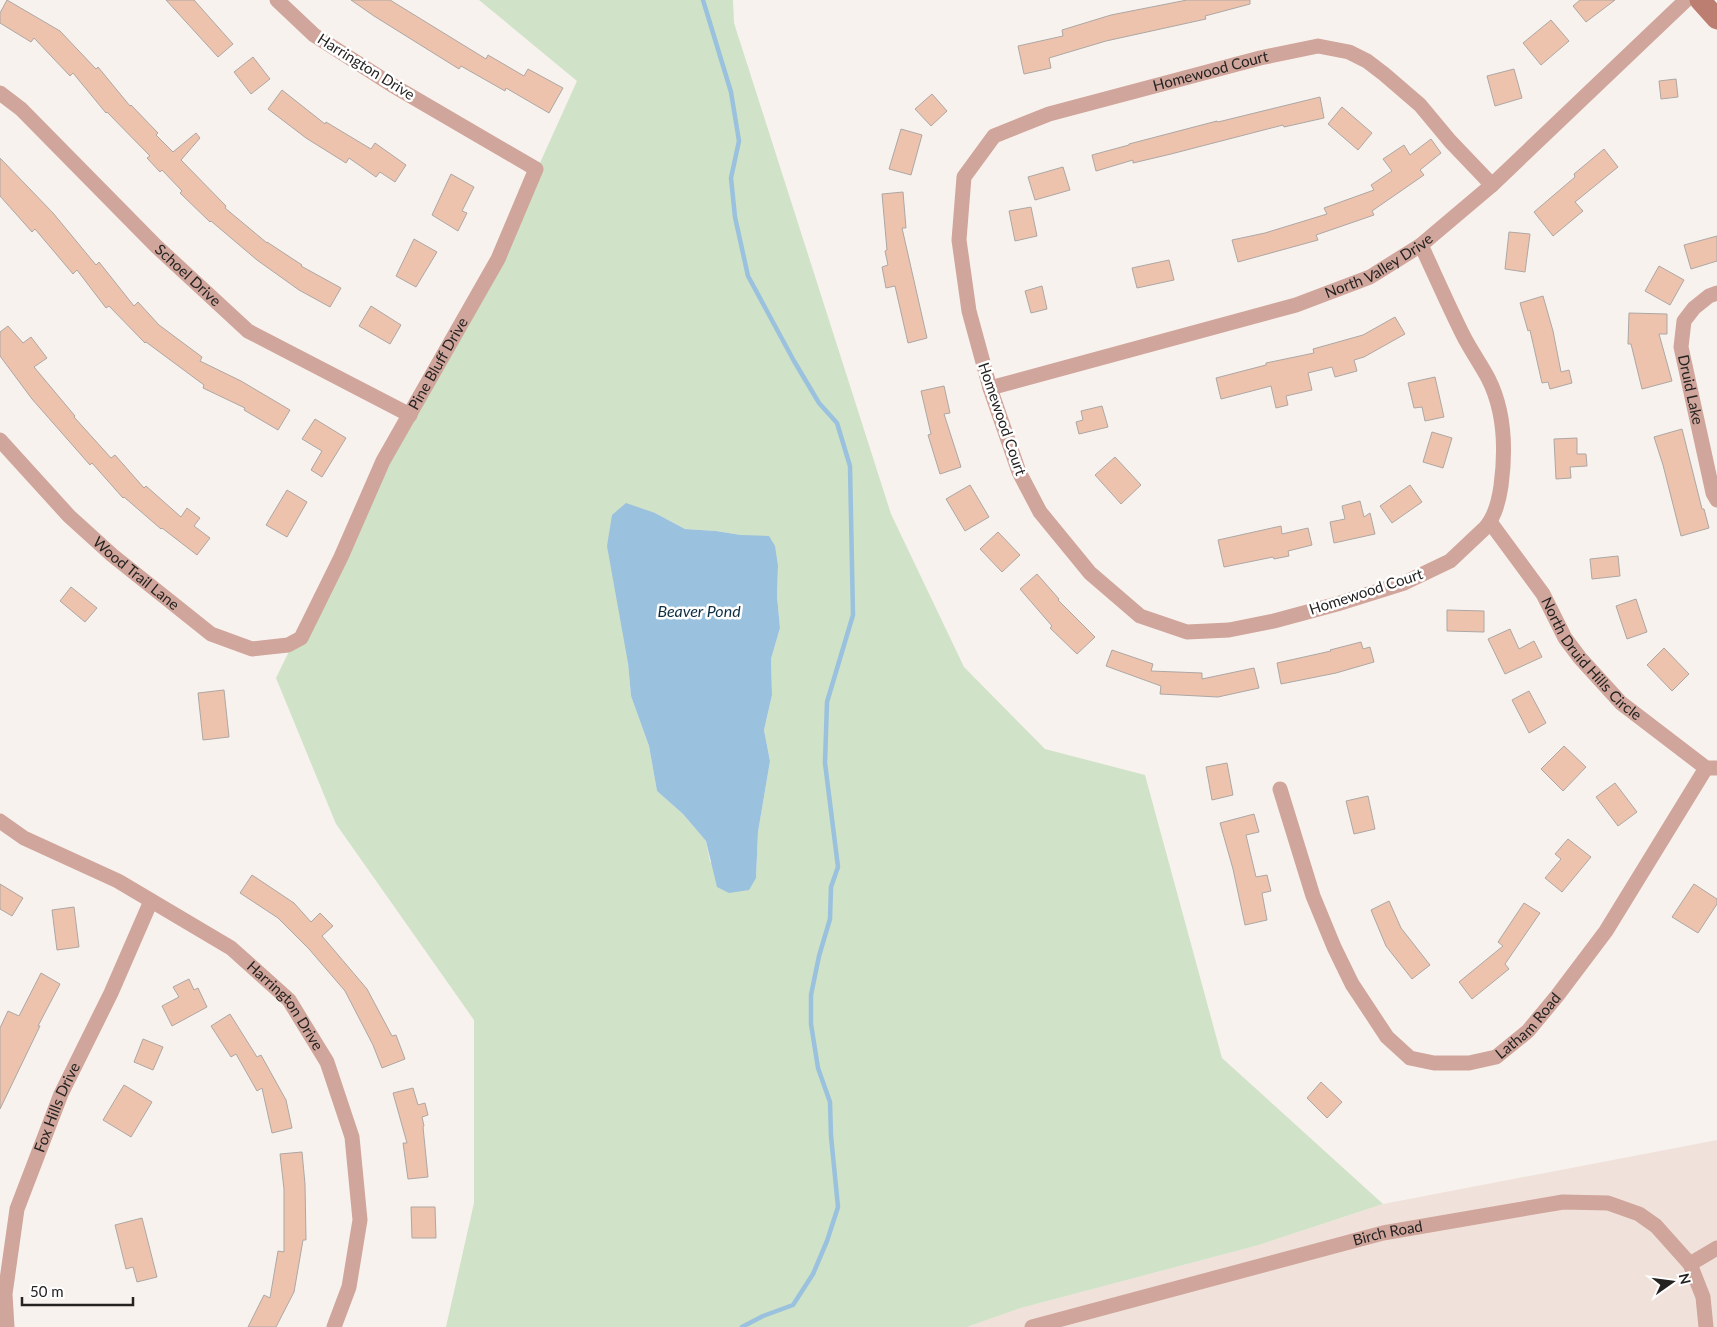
<svg xmlns="http://www.w3.org/2000/svg" width="1717" height="1327" viewBox="0 0 1717 1327" font-family="Lato,sans-serif">
  <style>
    .built { fill: #f0e2db }
    .green { fill: #d0e2c7; fill-rule: evenodd }
    .water { fill: #9ac1dd }
    .lines { fill: none; stroke-linecap: round; stroke-linejoin: round }
    .stream { stroke: #9ac1dd; stroke-width: 4.5 }
    .building { fill: #eec3ad; stroke: #ada7a4 }
    .street { stroke: #d0a59b; stroke-width: 15 }
    .secondary { stroke: #bc7e70; stroke-width: 21 }
    .labels { text-anchor: middle; stroke-width: 5; stroke-linejoin: round; paint-order: stroke }
    .street-label { font-size: 15px; fill: #252322; stroke: #fff }
    .water-label { font-size: 16px; font-style: italic; fill: #0f2f43; stroke: #fff }
  </style>
  <rect width="100%" height="100%" fill="#f8f2ee"/>
  <polygon class="built" points="1717,1140 1717,1327 967,1327 1021,1308 1259,1245 1383,1204"/>
  <path class="green" d="M 479,0 L 733,0 L 734,23 L 891,514 L 964,667 L 1045,749 L 1145,775 L 1222,1058 L 1383,1204 L 1259,1245 L 1021,1308 L 967,1327 L 446,1327 L 474,1203 L 474,1020 L 336,824 L 276,678 L 401,422 L 525,196 L 577,81 ZM 655,513 L 685,529 L 716,531 L 741,535 L 778,566 L 777,596 L 780,628 L 771,659 L 772,695 L 764,730 L 770,761 L 758,832 L 756,878 L 710,862 L 706,841 L 683,814 L 657,791 L 649,746 L 631,696 L 628,663 Z"/>
  <polygon class="water" points="626,503 655,513 685,529 716,531 741,535 769,536 775,546 778,566 777,596 780,628 771,659 772,695 764,730 770,761 758,832 756,878 749,890 729,893 717,887 706,841 683,814 657,791 649,746 631,696 628,663 607,546 612,515"/>
  <g class="lines">
    <polyline class="stream" points="703,0 731,92 739,141 731,178 735,217 748,276 794,361 819,403 837,423 850,466 853,615 827,702 825,763 838,867 831,887 830,919 819,956 811,995 811,1024 818,1068 830,1102 831,1136 838,1207 827,1241 813,1274 793,1305 763,1316 742,1327"/>
  </g>
  <g class="building">
    <polygon points="7,0 60,31 96,69 98,67 130,106 131,105 158,133 156,135 173,152 196,133 200,138 181,160 226,206 225,208 267,243 267,242 302,265 301,266 341,288 330,307 299,290 257,260 211,221 210,222 180,193 182,191 162,170 160,172 147,158 150,156 107,112 106,113 73,73 70,76 34,38 31,42 0,23 0,13"/>
    <polygon points="166,0 194,0 233,44 218,57"/>
    <polygon points="351,0 390,0 486,59 488,55 524,76 528,69 563,88 549,113 506,88 505,91 461,66 459,69 374,16"/>
    <polygon points="1187,0 1250,0 1250,4 1205,16 1206,19 1106,41 1049,58 1051,68 1024,74 1018,46 1063,36 1062,30 1111,15"/>
    <polygon points="1580,0 1615,0 1586,22 1573,6"/>
    <polygon points="1551,20 1569,41 1541,65 1523,43"/>
    <polygon points="253,57 270,79 251,94 234,72"/>
    <polygon points="1514,69 1522,98 1495,106 1487,76"/>
    <polygon points="1676,79 1678,97 1661,99 1659,81"/>
    <polygon points="282,90 325,124 326,122 371,149 375,143 406,165 395,182 380,172 376,177 349,158 346,163 306,138 268,109"/>
    <polygon points="932,94 947,111 931,126 915,109"/>
    <polygon points="1320,97 1324,118 1284,127 1283,125 1171,154 1133,163 1133,160 1096,171 1092,155 1129,145 1129,144 1217,121 1218,122"/>
    <polygon points="1342,107 1372,133 1358,150 1328,124"/>
    <polygon points="901,129 922,135 911,175 889,169"/>
    <polygon points="1431,139 1441,153 1420,170 1424,175 1372,211 1374,215 1316,235 1318,240 1238,262 1232,240 1265,233 1327,214 1324,208 1374,190 1371,185 1392,171 1383,159 1404,145 1410,155"/>
    <polygon points="1604,149 1618,167 1575,202 1583,211 1553,236 1534,212 1575,177 1574,174"/>
    <polygon points="0,158 53,213 96,265 99,262 134,306 138,302 159,325 202,357 200,361 241,381 290,410 278,430 244,410 245,408 203,388 204,385 146,342 145,343 109,306 106,308 77,270 73,274 35,229 32,232 0,196"/>
    <polygon points="1063,167 1070,190 1035,200 1028,177"/>
    <polygon points="451,174 474,187 462,211 467,213 458,231 432,215"/>
    <polygon points="903,192 906,228 902,228 927,338 908,343 895,286 886,288 882,267 888,265 885,251 887,250 882,194"/>
    <polygon points="1031,207 1037,236 1015,241 1009,211"/>
    <polygon points="1509,232 1530,234 1525,272 1505,269"/>
    <polygon points="1717,236 1717,261 1691,269 1684,245"/>
    <polygon points="414,239 437,252 416,287 396,276"/>
    <polygon points="1169,260 1174,280 1137,288 1132,268"/>
    <polygon points="1659,266 1684,280 1670,305 1645,291"/>
    <polygon points="1042,286 1047,309 1031,313 1025,291"/>
    <polygon points="1543,296 1553,331 1561,372 1569,370 1572,383 1550,389 1548,382 1542,383 1530,330 1528,331 1520,303"/>
    <polygon points="371,306 401,325 390,344 359,326"/>
    <polygon points="1629,313 1667,314 1667,334 1659,334 1672,381 1642,389 1631,344 1628,344"/>
    <polygon points="1395,317 1405,334 1364,357 1354,360 1357,371 1335,377 1332,367 1308,373 1312,390 1286,396 1288,405 1276,408 1271,386 1221,399 1216,378 1266,365 1266,363 1314,353 1313,349 1363,335"/>
    <polygon points="8,326 23,343 31,337 47,358 34,367 75,416 74,417 111,458 115,455 144,488 146,486 181,517 187,508 200,518 194,526 210,538 197,555 162,528 161,529 124,497 123,498 92,463 90,465 32,399 0,356 0,332"/>
    <polygon points="1435,377 1444,417 1425,421 1422,407 1414,408 1408,383"/>
    <polygon points="944,386 950,413 944,414 961,467 940,474 928,435 931,434 921,391"/>
    <polygon points="1102,406 1108,427 1079,434 1076,422 1083,420 1081,411"/>
    <polygon points="315,419 346,438 322,477 311,470 322,451 302,439"/>
    <polygon points="1682,429 1702,509 1704,509 1709,528 1681,536 1663,465 1654,437"/>
    <polygon points="1432,432 1452,438 1443,468 1423,462"/>
    <polygon points="1577,438 1577,454 1586,454 1587,466 1570,467 1571,478 1556,479 1554,439"/>
    <polygon points="1115,457 1141,485 1121,504 1095,475"/>
    <polygon points="970,485 989,517 965,531 946,499"/>
    <polygon points="1410,485 1422,502 1392,523 1380,506"/>
    <polygon points="287,490 307,502 287,537 266,525"/>
    <polygon points="1360,501 1364,517 1370,513 1375,534 1334,543 1330,522 1345,519 1342,506"/>
    <polygon points="1281,526 1282,534 1308,528 1312,545 1288,551 1289,556 1274,559 1273,557 1224,567 1218,540"/>
    <polygon points="998,532 1020,555 1002,572 980,549"/>
    <polygon points="1618,556 1620,576 1592,579 1590,559"/>
    <polygon points="1037,574 1059,599 1058,600 1095,637 1077,654 1050,628 1052,626 1020,589"/>
    <polygon points="71,587 97,608 85,622 60,601"/>
    <polygon points="1636,599 1647,632 1627,639 1616,606"/>
    <polygon points="1447,610 1484,611 1484,632 1447,631"/>
    <polygon points="1510,629 1519,649 1534,641 1542,657 1505,674 1488,639"/>
    <polygon points="1361,642 1363,649 1370,647 1374,662 1336,673 1281,684 1277,663 1331,651 1330,650"/>
    <polygon points="1664,648 1689,674 1672,691 1647,665"/>
    <polygon points="1112,650 1153,664 1151,671 1202,673 1202,679 1254,668 1259,688 1218,697 1160,694 1161,686 1106,666"/>
    <polygon points="224,690 229,737 203,740 198,693"/>
    <polygon points="1529,691 1546,723 1529,733 1512,700"/>
    <polygon points="1564,746 1586,767 1563,791 1541,769"/>
    <polygon points="1227,763 1233,795 1212,800 1206,767"/>
    <polygon points="1615,783 1637,812 1618,826 1596,797"/>
    <polygon points="1368,796 1375,829 1354,834 1346,801"/>
    <polygon points="1254,814 1259,832 1246,835 1256,877 1267,875 1271,891 1262,893 1267,920 1245,925 1233,869 1220,823"/>
    <polygon points="1568,839 1591,857 1562,892 1545,878 1561,859 1555,854"/>
    <polygon points="252,875 294,903 311,922 320,913 333,926 322,936 367,989 392,1036 396,1035 405,1059 382,1068 373,1045 345,991 309,949 278,918 240,893"/>
    <polygon points="0,884 23,898 12,916 0,909"/>
    <polygon points="1694,884 1717,899 1717,904 1698,933 1672,917"/>
    <polygon points="1389,901 1401,928 1430,965 1412,979 1386,946 1371,910"/>
    <polygon points="1524,903 1540,913 1505,964 1509,969 1472,999 1459,982 1503,946 1498,942"/>
    <polygon points="74,907 79,947 57,950 52,910"/>
    <polygon points="41,973 60,984 38,1026 40,1026 0,1109 0,1028 8,1011 19,1016"/>
    <polygon points="189,979 194,990 198,988 207,1007 172,1026 162,1006 179,997 173,987"/>
    <polygon points="230,1014 257,1057 261,1055 286,1100 292,1128 272,1133 262,1088 257,1091 236,1054 231,1057 211,1026"/>
    <polygon points="143,1039 163,1047 153,1070 134,1062"/>
    <polygon points="1321,1082 1342,1102 1327,1118 1307,1098"/>
    <polygon points="124,1085 152,1102 131,1137 103,1120"/>
    <polygon points="413,1088 418,1105 425,1103 428,1115 422,1117 424,1126 423,1127 428,1177 408,1179 403,1143 407,1143 393,1093"/>
    <polygon points="302,1152 305,1184 306,1240 303,1240 294,1292 276,1327 248,1327 264,1295 270,1298 278,1251 284,1252 284,1189 280,1154"/>
    <polygon points="411,1207 435,1207 436,1238 412,1238"/>
    <polygon points="142,1218 157,1277 137,1282 133,1267 126,1269 115,1225"/>
  </g>
  <g class="lines">
    <g class="street">
      <path id="s1" d="M 0,93 L 21,109 L 156,246 L 248,331 L 410,415"/>
      <path id="s2" d="M 1421,245 C 1435,275 1448,305 1463,335 C 1470,349 1480,363 1488,378 C 1505,411 1506,449 1501,486 C 1499,500 1495,517 1485,528 L 1450,561 L 1404,583 L 1337,604 L 1274,621 L 1229,630 L 1187,632 L 1140,616 L 1090,573 L 1040,512 L 1019,472 L 990,388 L 969,311 L 959,240 L 964,177 L 994,136 L 1049,114 L 1260,58 L 1318,46 L 1349,52 L 1367,61 L 1384,74 L 1420,105 L 1450,141 L 1492,185"/>
      <path id="s3" d="M 1717,293 L 1709,296 L 1694,308 L 1684,321 L 1681,347 L 1713,493 L 1717,500"/>
      <path id="s4" d="M 990,388 L 1296,305 L 1370,277 L 1421,245 L 1492,185 L 1686,0"/>
      <path id="s5" d="M 0,440 L 69,516 L 112,555 L 211,634 L 252,649 L 288,645 L 301,638 L 341,557 L 383,461 L 498,259 L 536,169 L 392,85 L 314,35 L 277,0"/>
      <path id="s6" d="M 1490,522 L 1543,594 L 1565,638 L 1580,658 L 1621,703 L 1706,768 L 1717,768"/>
      <path id="s7" d="M 1280,789 L 1313,896 L 1334,947 L 1352,984 L 1387,1037 L 1410,1058 L 1434,1063 L 1469,1063 L 1496,1057 L 1528,1031 L 1557,996 L 1606,931 L 1706,768"/>
      <path id="s8" d="M 0,821 L 24,838 L 118,881 L 231,948 L 289,1000 L 327,1062 L 352,1137 L 360,1220 L 349,1287 L 334,1327"/>
      <polyline points="1690,1264 1717,1248"/>
      <path id="s9" d="M 7,1327 L 5,1294 L 17,1209 L 61,1094 L 111,993 L 151,901"/>
      <path id="s10" d="M 1032,1327 L 1383,1233 L 1563,1202 L 1608,1203 L 1639,1214 L 1656,1226 L 1690,1264 L 1703,1297 L 1706,1327"/>
    </g>
    <polyline class="secondary" points="1700,0 1717,19"/>
  </g>
  <g class="labels">
    <g class="street-label">
      <text transform="translate(366 67) rotate(32)" y="5">Harrington Drive</text>
      <text dy="5" stroke="none"><textPath href="#s2" startOffset="1448">Homewood Court</textPath></text>
      <text dy="5" stroke="none"><textPath href="#s4" startOffset="409">North Valley Drive</textPath></text>
      <text dy="5" stroke="none"><textPath href="#s1" startOffset="262">Schoel Drive</textPath></text>
      <text dy="5" stroke="none"><textPath href="#s5" startOffset="689">Pine Bluff Drive</textPath></text>
      <text dy="5" stroke="none"><textPath href="#s3" startOffset="114">Druid Lake</textPath></text>
      <text transform="translate(1002 419) rotate(71)" y="5">Homewood Court</text>
      <text dy="5" stroke="none"><textPath href="#s5" startOffset="191">Wood Trail Lane</textPath></text>
      <text transform="translate(1366 592) rotate(-18)" y="5">Homewood Court</text>
      <text dy="5" stroke="none"><textPath href="#s6" startOffset="171">North Druid Hills Circle</textPath></text>
      <text dy="5" stroke="none"><textPath href="#s8" startOffset="344">Harrington Drive</textPath></text>
      <text dy="5" stroke="none"><textPath href="#s7" startOffset="435">Latham Road</textPath></text>
      <text dy="5" stroke="none"><textPath href="#s9" startOffset="228">Fox Hills Drive</textPath></text>
      <text dy="5" stroke="none"><textPath href="#s10" startOffset="368">Birch Road</textPath></text>
    </g>
    <g class="water-label">
      <text x="699" y="617">Beaver Pond</text>
    </g>
  </g>
  <g transform="translate(1672 1282) rotate(76)" stroke="#ffffff" stroke-width="4" paint-order="stroke">
  <path d="M0-4L9 19L0 12L-9 19Z" fill="#252322"/>
  <text y="-8" font-size="14" font-weight="bold" text-anchor="middle" fill="#252322">N</text>
  </g>
  <path d="M22 1297v8h111v-8" fill="none" stroke="#252322" stroke-width="2.5"/>
  <text x="30" y="1297" font-size="15" fill="#252322" stroke="#ffffff" stroke-width="4" paint-order="stroke">50 m</text>
</svg>
